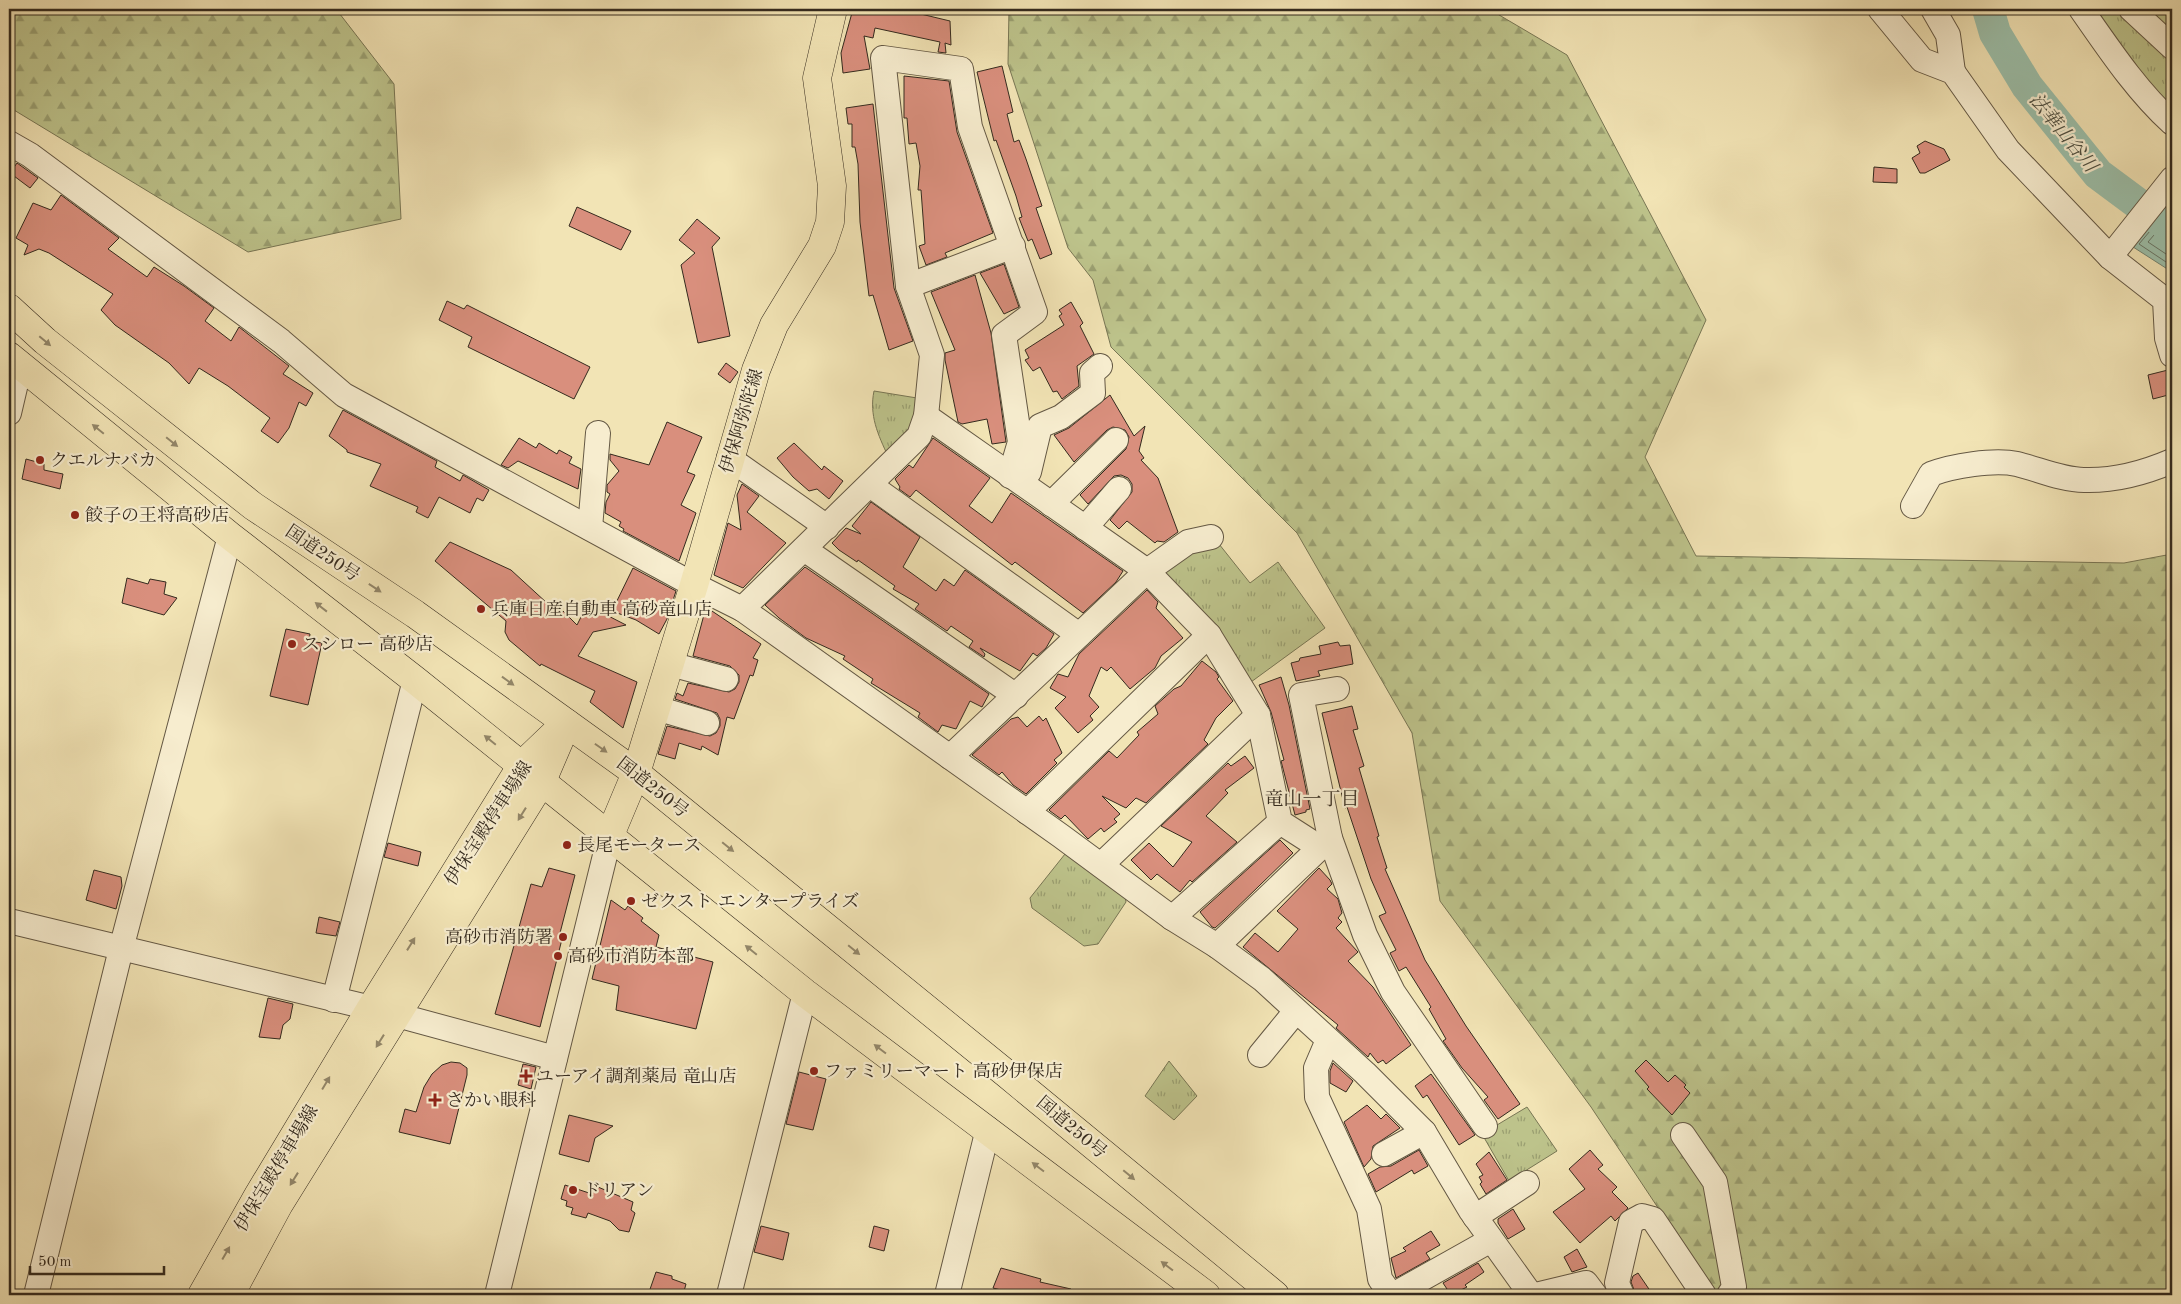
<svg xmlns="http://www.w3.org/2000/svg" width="2181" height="1304" viewBox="0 0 2181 1304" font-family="'Old Standard TT','Noto Serif JP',serif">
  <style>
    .forest { fill: url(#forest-firs); stroke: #787654 }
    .park { fill: url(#park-tufts); stroke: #787654 }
    .water { fill: #9cbfa9; stroke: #728371 }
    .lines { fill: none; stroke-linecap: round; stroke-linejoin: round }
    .shore { stroke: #687464; stroke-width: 1 }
    .river { stroke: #9cbfa9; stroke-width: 32 }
    .building { fill: #d98f7d; stroke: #342a1e }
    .minor-casing { stroke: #645844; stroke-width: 26 }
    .major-casing { stroke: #342a1e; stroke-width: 29 }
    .highway-casing { stroke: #342a1e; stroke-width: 29 }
    .minor { stroke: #f7edcf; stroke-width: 24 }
    .major { stroke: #f2e4b5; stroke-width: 28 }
    .highway { stroke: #f2e4b5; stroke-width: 28 }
    .oneway { fill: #93876a }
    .poi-dot { fill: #8f2418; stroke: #f7edcf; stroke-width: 2 }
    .labels { text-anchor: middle; stroke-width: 4.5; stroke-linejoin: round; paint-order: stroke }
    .street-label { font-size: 18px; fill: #342a1e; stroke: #f7edcf }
    .poi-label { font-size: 18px; fill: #342a1e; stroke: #f7edcf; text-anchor: start }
    .water-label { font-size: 19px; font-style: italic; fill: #4e4f41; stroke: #f7edcf }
    .neighbourhood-label { font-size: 19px; fill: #342a1e; stroke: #f7edcf }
  </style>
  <defs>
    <pattern id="forest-firs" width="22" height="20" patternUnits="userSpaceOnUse" patternTransform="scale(1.25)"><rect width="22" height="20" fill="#bdc38b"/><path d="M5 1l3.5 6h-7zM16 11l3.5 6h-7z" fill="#9a9f71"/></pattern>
    <pattern id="park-tufts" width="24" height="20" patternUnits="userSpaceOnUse" patternTransform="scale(1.25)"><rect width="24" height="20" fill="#bdc38b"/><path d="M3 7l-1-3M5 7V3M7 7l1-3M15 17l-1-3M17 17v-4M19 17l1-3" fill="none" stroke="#9a9f71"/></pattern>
  </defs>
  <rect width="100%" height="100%" fill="#f2e4b5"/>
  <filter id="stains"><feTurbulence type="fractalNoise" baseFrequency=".004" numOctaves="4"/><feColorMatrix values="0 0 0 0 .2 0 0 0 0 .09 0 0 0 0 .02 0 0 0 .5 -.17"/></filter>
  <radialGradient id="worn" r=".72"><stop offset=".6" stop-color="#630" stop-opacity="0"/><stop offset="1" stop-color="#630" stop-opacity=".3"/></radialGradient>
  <g class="forest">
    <polygon points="9,9 336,9 394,84 401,219 248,252 9,107"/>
    <polygon points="1009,9 1489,9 1567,55 1706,320 1645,457 1696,556 2124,563 2172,554 2172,1295 1716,1295 1591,1107 1440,901 1412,733 1297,533 1111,347 1093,280 1068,248 1008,64"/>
  </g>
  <g class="park">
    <polygon points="2096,9 2172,9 2172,106 2123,59"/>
    <path d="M 874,391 L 917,398 L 913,433 L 888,456 C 878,435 869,415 874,391 Z"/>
    <polygon points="1219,544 1250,583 1278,562 1325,628 1251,682 1232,649 1187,601 1159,574 1186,551"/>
    <polygon points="1075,852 1123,886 1126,902 1098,944 1084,946 1032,908 1030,898 1065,854"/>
    <polygon points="1169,1061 1197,1096 1174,1120 1145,1096"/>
    <polygon points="1527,1107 1557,1151 1509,1181 1482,1134"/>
  </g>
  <polygon class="water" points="2172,197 2172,272 2130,245"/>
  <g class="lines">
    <g class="shore">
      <polyline points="2172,205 2139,244 2172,266"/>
      <polyline points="2172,214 2148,242 2172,258"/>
    </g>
    <polyline class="river" points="1988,9 1995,33 2027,86 2098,174 2172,229"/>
  </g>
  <g class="building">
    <polygon points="853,9 881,9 896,13 897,9 900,9 950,21 951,45 945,43 946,53 938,52 940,42 875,28 873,38 864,36 870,69 843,73 841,53"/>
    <polygon points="1002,66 1013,112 1007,114 1014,142 1019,140 1026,159 1042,206 1036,208 1052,254 1040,259 1032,239 1028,241 1019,218 1022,217 1016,196 996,140 994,141 977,72"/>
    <polygon points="904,76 949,81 957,132 993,233 945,253 947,257 926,265 919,246 925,244 921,190 918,190 920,166 916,143 909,144 907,118 904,118"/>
    <polygon points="873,104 894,288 913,341 889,350 873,295 869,296 860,222 858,164 855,147 852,147 852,124 848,124 846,108"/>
    <polygon points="1925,141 1944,149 1950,160 1925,173 1920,173 1912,158 1920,153 1917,146"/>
    <polygon points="17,163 38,178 30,188 10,173"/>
    <polygon points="1874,167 1897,169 1897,183 1873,182"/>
    <polygon points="61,195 119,238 108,249 147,277 154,267 184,286 214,308 205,321 231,341 239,327 289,366 283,374 313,393 306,406 299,402 289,428 278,443 261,431 270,418 228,386 199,368 189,384 169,363 115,325 101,310 113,294 49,253 39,249 24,255 28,245 16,238 33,203 51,210"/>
    <polygon points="577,207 631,231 621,250 569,226"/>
    <polygon points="697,219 720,238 712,247 730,336 698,343 681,265 695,253 679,240"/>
    <polygon points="1004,264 1019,307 1004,314 980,273"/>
    <polygon points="975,275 991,333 1006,442 992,444 987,419 962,424 958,422 945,360 945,353 955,350 931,292"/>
    <polygon points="447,301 464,309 467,305 590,367 574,399 468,347 472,337 439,320"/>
    <polygon points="1071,302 1083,323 1080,326 1094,354 1077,366 1079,386 1062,399 1057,391 1053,392 1040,367 1033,371 1025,360 1029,358 1025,350 1064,325 1059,316 1062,314 1059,310"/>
    <polygon points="726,363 738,372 730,383 718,374"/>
    <polygon points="2168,370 2172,394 2153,399 2148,375"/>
    <polygon points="1110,395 1134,436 1145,426 1139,451 1144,458 1141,460 1158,478 1178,532 1164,542 1157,541 1155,543 1127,521 1119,529 1110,520 1132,492 1132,484 1128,478 1121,475 1114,476 1088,504 1080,495 1126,449 1129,437 1125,430 1113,427 1107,430 1074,462 1054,435 1069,428"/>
    <polygon points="343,410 437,461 435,467 460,481 463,475 489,490 483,501 477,498 470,513 439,497 428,518 416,512 418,507 370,486 381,464 347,452 347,450 329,436"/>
    <polygon points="667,422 702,437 687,472 695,475 681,505 696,513 679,561 623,531 624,529 619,526 621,522 605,513 606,502 610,494 607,492 607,485 619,471 610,460 610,454 649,465"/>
    <polygon points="519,438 536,448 539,443 557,454 559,450 572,457 569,463 581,469 578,489 518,461 508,468 501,465"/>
    <polygon points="933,438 990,478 969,506 992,523 1011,493 1123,571 1116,582 1083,613 1015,562 1012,565 916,490 910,497 899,489 900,487 895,479 909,465 913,468"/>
    <polygon points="794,443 822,470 824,466 843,481 829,499 817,489 809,491 793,477 777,458"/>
    <polygon points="26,459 44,464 44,470 63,474 60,489 22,479"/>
    <polygon points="742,484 759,496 747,512 786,543 743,588 714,575 728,523 741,530 737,495"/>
    <polygon points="871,502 920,537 903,567 936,591 944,579 954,586 965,570 1054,634 1046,648 1037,656 1033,653 1020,671 980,648 985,654 984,657 969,647 973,641 951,626 947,631 915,609 919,604 893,589 895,586 858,560 857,562 839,550 832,543 846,528 861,534 852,526"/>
    <polygon points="450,542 511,570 560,615 563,611 577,625 587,605 626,625 593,632 578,656 637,682 623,728 590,702 595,691 541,664 540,666 509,640 505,632 506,621 435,561"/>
    <polygon points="805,567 989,694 982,707 970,701 956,729 942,725 938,732 918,717 920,713 871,683 873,679 843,659 845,656 806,638 779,618 765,605"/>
    <polygon points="633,568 676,591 667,619 659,634 636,620 612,611"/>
    <polygon points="127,578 148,584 150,579 166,582 164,594 177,598 164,615 122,603"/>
    <polygon points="1147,590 1158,602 1156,608 1183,638 1161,656 1155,668 1130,689 1111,667 1107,671 1101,667 1089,696 1099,707 1090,716 1093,720 1078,733 1055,708 1066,697 1050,688 1058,674 1068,677 1079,654"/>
    <polygon points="706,607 761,644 753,658 758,660 753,676 750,675 734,719 727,717 718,755 702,746 701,750 679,743 675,759 658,754 667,726 710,736 716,733 720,726 720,719 717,713 675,699 677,693 683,696 688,683 729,692 735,689 739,682 739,675 730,666 693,656"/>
    <polygon points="286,629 310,634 309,641 322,643 308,705 270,696"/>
    <polygon points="1338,642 1340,646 1350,645 1353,664 1318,671 1320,676 1296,681 1291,663 1299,661 1300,658 1321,654 1319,646"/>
    <polygon points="1202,661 1216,672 1219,677 1217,679 1233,701 1216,718 1204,740 1208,744 1146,803 1136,798 1126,808 1102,796 1120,814 1114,819 1117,822 1104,832 1101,828 1088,839 1065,815 1061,819 1050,811 1049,810 1109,751 1117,758 1139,735 1137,732 1158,714 1155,706 1174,689 1181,686"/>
    <polygon points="1281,677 1289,705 1310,809 1306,810 1306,812 1295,815 1281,761 1284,760 1271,712 1259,685"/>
    <polygon points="1352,706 1358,729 1353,730 1364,766 1359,768 1379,836 1377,837 1387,868 1385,869 1425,960 1466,1026 1520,1104 1498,1119 1484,1100 1488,1097 1462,1068 1443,1041 1446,1039 1429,1009 1431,1007 1406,967 1399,971 1390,953 1396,950 1379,916 1386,913 1371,879 1347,807 1345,808 1322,713"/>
    <polygon points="1039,716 1043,721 1046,718 1062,753 1054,760 1057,763 1026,794 1013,785 1002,772 999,775 972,755 1011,719 1018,717 1027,727"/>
    <polygon points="1245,756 1254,768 1225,790 1228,793 1206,816 1237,842 1192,882 1190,880 1180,892 1157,874 1151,880 1131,860 1149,843 1173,867 1192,842 1161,826 1228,763 1231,766"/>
    <polygon points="1280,840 1293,853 1224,920 1215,928 1212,927 1200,912"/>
    <polygon points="388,843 421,852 418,866 384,857"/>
    <polygon points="549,868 575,875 560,933 562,939 540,1027 495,1014 531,884 542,887"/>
    <polygon points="1319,868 1330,880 1332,884 1327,889 1338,899 1342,913 1338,918 1342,922 1336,928 1358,952 1348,961 1373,987 1411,1045 1386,1064 1383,1060 1378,1063 1370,1053 1368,1057 1336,1028 1338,1025 1243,947 1255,933 1278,952 1298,929 1277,911"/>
    <polygon points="94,870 121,877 122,886 116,909 86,900"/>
    <polygon points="611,900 625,910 628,906 643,918 641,921 659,935 656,947 713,962 696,1029 616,1010 619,986 592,979"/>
    <polygon points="319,917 340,922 336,936 316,933"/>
    <polygon points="268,998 293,1004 290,1019 283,1025 280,1039 259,1037"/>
    <polygon points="1646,1060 1668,1082 1675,1075 1686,1085 1684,1087 1690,1093 1672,1115 1647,1089 1649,1087 1635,1071"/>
    <polygon points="451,1062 460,1063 467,1068 467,1075 450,1144 399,1132 405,1109 416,1112 424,1087 432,1074 442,1065"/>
    <polygon points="1333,1063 1353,1081 1346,1092 1330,1083 1330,1071"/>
    <polygon points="523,1064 536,1067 531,1089 518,1085"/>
    <polygon points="799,1072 826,1079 813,1130 786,1124"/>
    <polygon points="1431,1074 1475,1135 1459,1145 1427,1095 1423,1098 1415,1086"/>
    <polygon points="1367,1105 1381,1119 1386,1114 1400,1128 1373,1146 1371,1159 1364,1167 1344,1122"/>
    <polygon points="569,1115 613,1126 595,1138 589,1162 559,1154"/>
    <polygon points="1419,1150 1428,1166 1414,1174 1412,1170 1376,1192 1368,1174 1380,1167 1391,1166"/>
    <polygon points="1590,1150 1603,1165 1598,1169 1617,1187 1612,1192 1628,1208 1615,1221 1611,1216 1580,1243 1553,1212 1585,1189 1569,1169"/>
    <polygon points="1489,1152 1507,1180 1486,1194 1480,1184 1482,1182 1479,1177 1483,1175 1476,1164"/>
    <polygon points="591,1184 633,1202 631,1210 635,1213 629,1232 619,1230 610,1221 588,1213 586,1218 571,1214 573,1208 566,1206 567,1201 561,1199 565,1185 589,1193"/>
    <polygon points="1513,1209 1525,1229 1508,1239 1498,1223 1498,1219"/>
    <polygon points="761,1226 789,1233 783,1260 754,1252"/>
    <polygon points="874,1226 889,1230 884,1251 869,1247"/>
    <polygon points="1431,1231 1440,1245 1426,1253 1430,1259 1396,1278 1391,1258 1406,1251 1403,1248"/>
    <polygon points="1577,1249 1587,1267 1572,1272 1564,1257"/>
    <polygon points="1478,1263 1484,1272 1465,1285 1467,1287 1451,1295 1443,1283"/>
    <polygon points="1001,1268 1041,1279 1040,1282 1071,1289 1071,1295 1021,1295 993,1288"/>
    <polygon points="656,1272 672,1276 672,1279 686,1284 683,1295 648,1295"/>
    <polygon points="1638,1273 1653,1295 1636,1295 1631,1282 1633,1276"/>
  </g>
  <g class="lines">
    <defs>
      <g id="minor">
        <polyline points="1880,9 1922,60 1953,72 2008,150 2110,257 2165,300 2167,338 2172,355"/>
        <polyline points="1933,9 1948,35 1953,72"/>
        <path d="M 2081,9 C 2109,49 2136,90 2172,123"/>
        <polyline points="2131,9 2172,47"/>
        <polyline points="9,143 30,155 281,341 344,395 694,585 742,609 1061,836 1172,918 1217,946 1262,979 1365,1073 1424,1132 1471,1211 1531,1295"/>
        <polyline points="2110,257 2172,179"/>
        <polyline points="908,286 1013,246"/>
        <polyline points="9,413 20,366"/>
        <polyline points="926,416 1147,571 1209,635 1258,715 1280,822 1319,847"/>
        <polyline points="729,458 827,527"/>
        <polyline points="1029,472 1040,426 1061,417 1093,393 1092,373 1100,366"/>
        <polyline points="870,485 1079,635"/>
        <polyline points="1051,504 1116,440"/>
        <path d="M 1913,506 L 1931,474 C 1952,466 1994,459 2017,464 C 2038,469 2062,480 2084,480 C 2115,481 2144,473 2172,461"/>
        <polyline points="590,528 598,433"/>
        <polyline points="1085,528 1119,489"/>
        <polyline points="804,549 1016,696"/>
        <polyline points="742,609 919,436 926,416 932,355 908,286 883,58 961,69 970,127 1035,312 1004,335 1020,442 1010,476"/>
        <polyline points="670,664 726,679"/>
        <polyline points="1337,689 1301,695 1330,838 1365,935 1393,992 1485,1126"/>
        <polyline points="656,708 707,723"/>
        <polyline points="950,757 1147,571 1188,542 1211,537"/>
        <polyline points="1027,812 1209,635"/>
        <polyline points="1101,865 1258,715"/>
        <polyline points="1172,918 1280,822"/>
        <polyline points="9,921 371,1008 555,1058"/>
        <polyline points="1217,946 1330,838"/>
        <polyline points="334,1000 415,680"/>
        <polyline points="1328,1040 1316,1068 1317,1097 1369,1209 1380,1279 1391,1295"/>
        <polyline points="1260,1055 1296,1011"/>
        <polyline points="1683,1135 1715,1182 1734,1287 1729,1295"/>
        <polyline points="1384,1154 1424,1132"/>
        <polyline points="1475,1217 1527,1183"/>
        <polyline points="36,1295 121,949 230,536"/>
        <polyline points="497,1295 610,835"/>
        <polyline points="729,1295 805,993"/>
        <polyline points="947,1295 988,1129"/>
        <polyline points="1393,1295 1491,1240"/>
        <polyline points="1536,1295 1586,1283 1595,1295"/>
        <polyline points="1622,1295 1617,1283 1631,1222 1642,1216 1653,1219 1704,1295"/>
      </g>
      <g id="major">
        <polyline points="610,835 636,773 694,585 756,370 774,325 822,246 830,222 832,186 817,78 833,9"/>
        <polyline points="202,1295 259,1194 371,1008 522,765 566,723"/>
        <polyline points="230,1295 279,1204 542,781 563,732"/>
      </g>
      <g id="highway">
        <polyline points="9,308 45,341 253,506 415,614 636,773 1008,1075 1275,1295"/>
        <polyline points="9,356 230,536 415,680 805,993 1206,1295"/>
      </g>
    </defs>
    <use href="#minor" class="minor-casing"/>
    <use href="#major" class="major-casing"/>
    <use href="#highway" class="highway-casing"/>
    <use href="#minor" class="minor"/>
    <use href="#major" class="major"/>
    <use href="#highway" class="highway"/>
  </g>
  <defs><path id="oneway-solid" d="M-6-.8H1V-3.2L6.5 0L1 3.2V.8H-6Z" transform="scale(1.25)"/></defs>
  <g class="oneway">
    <use href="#oneway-solid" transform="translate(45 341) rotate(40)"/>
    <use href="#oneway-solid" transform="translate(98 429) rotate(-141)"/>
    <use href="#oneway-solid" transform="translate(172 442) rotate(39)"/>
    <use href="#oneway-solid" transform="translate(375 588) rotate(34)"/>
    <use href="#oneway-solid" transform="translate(321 607) rotate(-142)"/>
    <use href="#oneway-solid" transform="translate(508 681) rotate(36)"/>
    <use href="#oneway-solid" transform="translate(490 740) rotate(-141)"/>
    <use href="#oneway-solid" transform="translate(601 748) rotate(35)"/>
    <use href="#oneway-solid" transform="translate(522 814) rotate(122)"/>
    <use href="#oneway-solid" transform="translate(728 847) rotate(39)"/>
    <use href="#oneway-solid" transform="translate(411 944) rotate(-58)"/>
    <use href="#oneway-solid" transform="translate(751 950) rotate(-141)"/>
    <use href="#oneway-solid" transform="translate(854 950) rotate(39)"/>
    <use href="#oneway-solid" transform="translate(380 1041) rotate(122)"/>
    <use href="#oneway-solid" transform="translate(880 1049) rotate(-143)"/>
    <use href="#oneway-solid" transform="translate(326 1083) rotate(-59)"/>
    <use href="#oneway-solid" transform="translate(1038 1167) rotate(-143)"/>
    <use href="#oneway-solid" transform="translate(1129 1175) rotate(40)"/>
    <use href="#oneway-solid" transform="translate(294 1179) rotate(122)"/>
    <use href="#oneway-solid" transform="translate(226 1253) rotate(-60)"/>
    <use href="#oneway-solid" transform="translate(1167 1266) rotate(-143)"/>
  </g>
  <g class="poi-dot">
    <circle cx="40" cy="460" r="5"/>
    <circle cx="75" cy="515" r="5"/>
    <circle cx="481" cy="609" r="5"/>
    <circle cx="292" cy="644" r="5"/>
    <circle cx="567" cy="845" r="5"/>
    <circle cx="631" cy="901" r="5"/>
    <circle cx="563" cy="937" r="5"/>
    <circle cx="558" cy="956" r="5"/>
    <circle cx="814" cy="1071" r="5"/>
    <path d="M523.5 1068.5h5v5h5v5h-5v5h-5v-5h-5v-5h5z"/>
    <path d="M432.5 1092.5h5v5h5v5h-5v5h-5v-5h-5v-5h5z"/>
    <circle cx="573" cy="1190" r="5"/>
  </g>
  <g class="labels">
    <g class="street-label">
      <text transform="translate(741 421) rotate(-73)" y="6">伊保阿弥陀線</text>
      <text transform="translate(323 553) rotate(34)" y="6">国道250号</text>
      <text transform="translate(653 787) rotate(38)" y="6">国道250号</text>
      <text transform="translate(488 823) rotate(-57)" y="6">伊保宝殿停車場線</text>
      <text transform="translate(1072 1127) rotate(40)" y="6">国道250号</text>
      <text transform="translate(276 1168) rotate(-59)" y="6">伊保宝殿停車場線</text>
    </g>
    <g class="poi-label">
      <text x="50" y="466">クエルナバカ</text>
      <text x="85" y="521">餃子の王将高砂店</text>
      <text x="491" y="615">兵庫日産自動車 高砂竜山店</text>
      <text x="302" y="650">スシロー 高砂店</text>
      <text x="577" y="851">長尾モータース</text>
      <text x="641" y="907">ゼクスト エンタープライズ</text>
      <text x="553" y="943" text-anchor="end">高砂市消防署</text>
      <text x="568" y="962">高砂市消防本部</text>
      <text x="824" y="1077">ファミリーマート 高砂伊保店</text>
      <text x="536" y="1082">ユーアイ調剤薬局 竜山店</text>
      <text x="446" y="1106">さかい眼科</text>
      <text x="583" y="1196">ドリアン</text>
    </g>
    <g class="water-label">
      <text transform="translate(2064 132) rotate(51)" y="7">法華山谷川</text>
    </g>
    <g class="neighbourhood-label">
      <text x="1312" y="805">竜山一丁目</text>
    </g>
  </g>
  <rect width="2181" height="1304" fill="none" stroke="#f2e4b5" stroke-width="30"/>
  <rect x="10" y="10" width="2161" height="1284" fill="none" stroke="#342a1e" stroke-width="2.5"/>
  <rect x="15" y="15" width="2151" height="1274" fill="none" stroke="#342a1e"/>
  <path d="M30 1266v8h134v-8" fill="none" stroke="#342a1e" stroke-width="2.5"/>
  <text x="38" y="1266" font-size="15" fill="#342a1e" stroke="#f7edcf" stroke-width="4" paint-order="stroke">50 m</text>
  <rect width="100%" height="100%" filter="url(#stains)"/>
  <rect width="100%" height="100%" fill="url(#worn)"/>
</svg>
